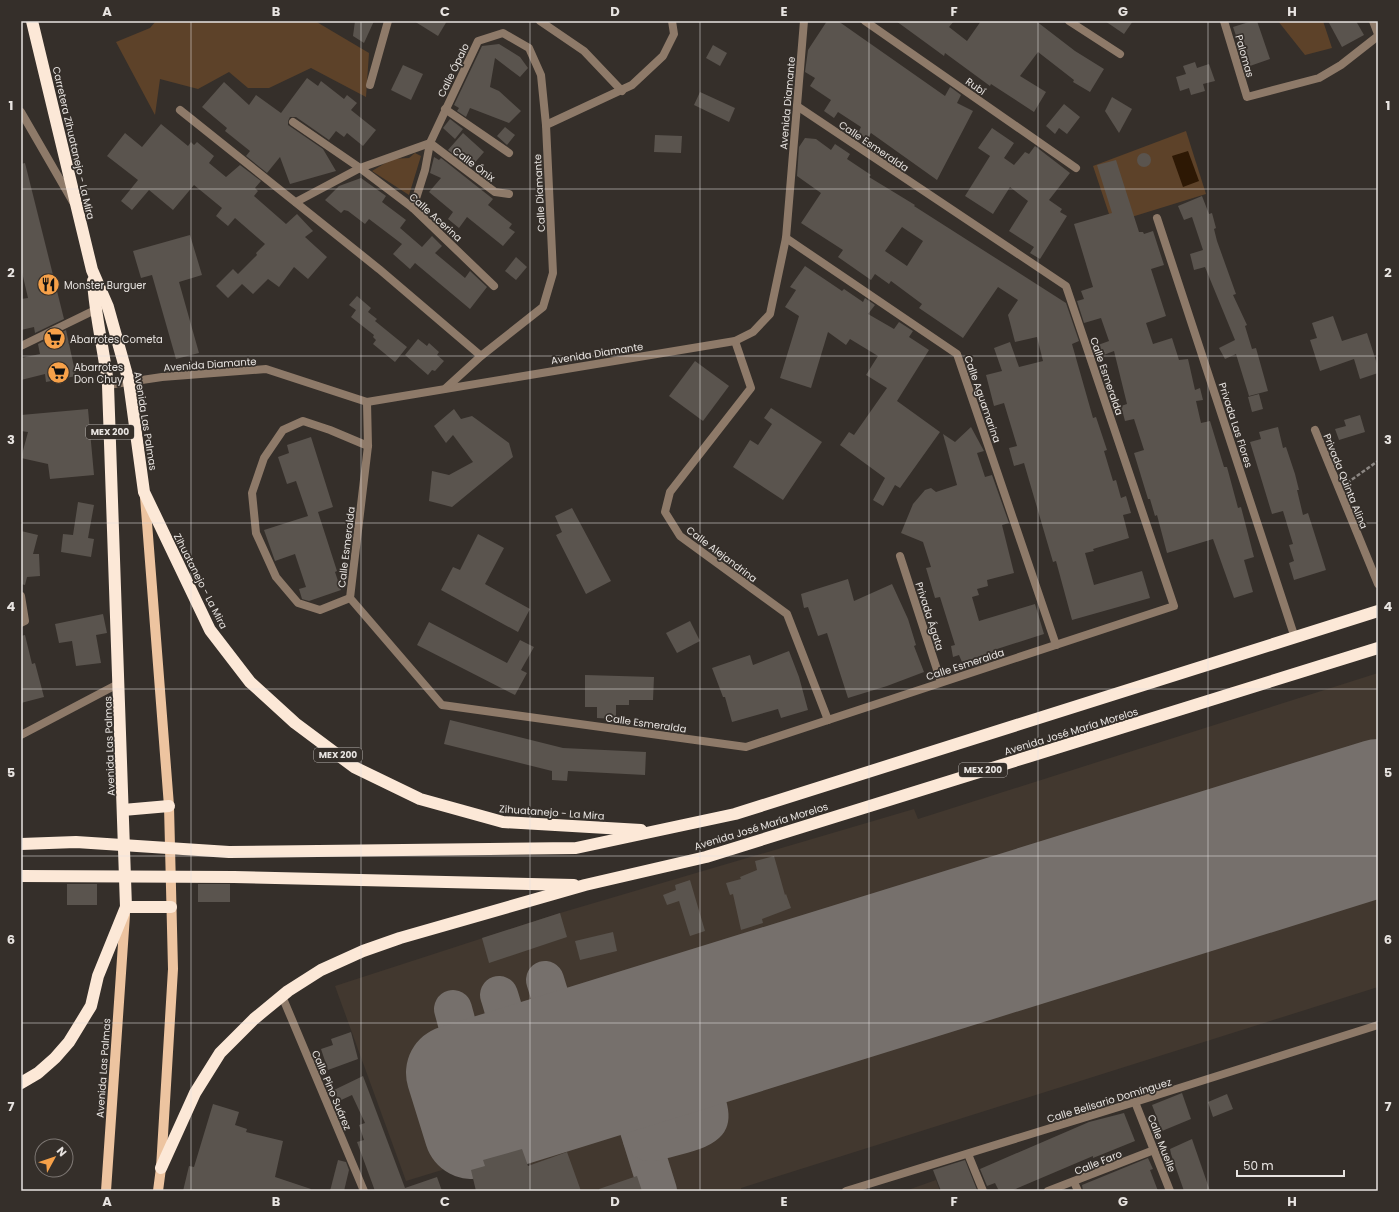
<svg xmlns="http://www.w3.org/2000/svg" width="1399" height="1212" viewBox="0 0 1399 1212" font-family="Poppins,sans-serif">
  <style>
    .built { fill: #42382f }
    .green { fill: #5d4229 }
    .water { fill: #2d1804 }
    .lines { fill: none; stroke-linecap: round; stroke-linejoin: round }
    .taxiway { stroke: #76706c; stroke-width: 38 }
    .runway { stroke: #76706c; stroke-width: 96 }
    .building { fill: #5a544e; fill-rule: evenodd }
    .path { stroke: #8b8682; stroke-width: 2.5; stroke-dasharray: 4 2; stroke-linecap: butt }
    .street { stroke: #8e7a69; stroke-width: 8 }
    .primary { stroke: #edc4a0; stroke-width: 10 }
    .highway { stroke: #fce8d7; stroke-width: 12 }
    .grid { fill: none; stroke: #e8e4e1; stroke-width: 1; stroke-opacity: 0.55 }
    .labels { text-anchor: middle; stroke-width: 3.5; stroke-linejoin: round; paint-order: stroke }
    .shield { fill: #352f2a; stroke: #b2aeaa; stroke-width: 1 }
    .shield-label { font-size: 9px; font-weight: bold; fill: #e8e4e1 }
    .street-label { font-size: 10px; fill: #e8e4e1; stroke: #352f2a }
    .poi-label { font-size: 10px; fill: #e8e4e1; stroke: #352f2a; text-anchor: start }
    .neatline { fill: none; stroke: #e8e4e1; stroke-width: 1.5 }
    .grid-label { font-size: 13px; text-anchor: middle; font-weight: bold; fill: #e8e4e1 }
  </style>
  <rect width="100%" height="100%" fill="#352f2a"/>
  <g class="built">
    <polygon points="1378,673 1378,987 741,1188 741,1191 539,1191 524,1145 406,1181 335,986 560,913 914,809 918,819"/>
    <polygon points="936,1180 940,1191 905,1191"/>
  </g>
  <g class="green">
    <polygon points="156,21 315,21 369,53 366,97 311,68 269,88 248,88 229,72 198,89 160,79 155,115 116,42 150,28"/>
    <polygon points="1278,21 1323,21 1332,48 1305,55"/>
    <polygon points="1186,131 1206,194 1112,223 1093,166"/>
    <polygon points="415,153 421,156 409,195 372,171 392,159 409,158"/>
  </g>
  <polygon class="water" points="1188,151 1199,181 1183,187 1172,156"/>
  <g class="lines">
    <g class="taxiway">
      <path d="M 545,980 C 549,993 553,1006 557,1019 C 565,1047 573,1067 607,1059"/>
      <path d="M 499,995 C 506,1015 514,1060 532,1072 C 539,1077 548,1077 556,1075"/>
      <path d="M 453,1009 C 458,1027 468,1070 480,1082 C 487,1089 500,1091 510,1090"/>
      <polyline points="635,1049 626,1061 623,1079 658,1191"/>
      <path d="M 642,1139 L 648,1142 L 654,1142 C 666,1138 706,1132 709,1120 C 711,1114 707,1104 706,1098"/>
    </g>
    <polyline class="runway" points="1378,787 454,1073 472,1131 1378,849"/>
  </g>
  <g class="building">
    <polygon points="355,21 374,21 364,43 353,36"/>
    <polygon points="414,21 447,21 438,36"/>
    <polygon points="827,21 838,21 945,96 950,87 953,89 961,95 957,103 973,111 937,180 871,133 867,139 858,133 861,127 838,112 834,118 824,111 831,100 810,86 815,78 805,72 808,50"/>
    <polygon points="896,21 954,21 949,27 967,41 981,21 1036,21 1075,51 1104,69 1090,92 1073,82 1074,80 1038,52 1020,76 1046,92 1034,112 991,84 990,86 945,53 944,56"/>
    <polygon points="1105,21 1133,21 1124,34"/>
    <polygon points="1252,21 1257,21 1270,59 1247,67 1233,27"/>
    <polygon points="1328,21 1356,21 1364,35 1342,47"/>
    <polygon points="499,44 520,57 528,68 520,77 495,58 490,87 499,91 521,111 509,123 470,108 466,117 457,111 459,108 454,105 482,46"/>
    <polygon points="713,45 727,53 720,66 706,58"/>
    <polygon points="1195,62 1197,68 1209,64 1215,81 1203,84 1205,91 1191,95 1189,88 1180,91 1176,77 1186,74 1183,66"/>
    <polygon points="403,65 423,74 411,100 391,90"/>
    <polygon points="307,78 318,86 321,81 344,99 347,95 357,103 351,110 376,130 363,146 347,133 344,137 336,131 329,140 296,117 290,117 288,121 288,125 323,149 336,171 290,184 280,157 267,173 246,156 250,151 225,131 227,128 202,107 224,82 249,105 256,95 281,113"/>
    <polygon points="700,92 735,108 729,122 694,105"/>
    <polygon points="1112,97 1132,109 1119,133 1105,111"/>
    <polygon points="1064,104 1080,117 1067,134 1059,128 1055,134 1046,126"/>
    <polygon points="450,119 463,129 455,139 443,128"/>
    <polygon points="161,124 188,146 191,142 194,145 197,142 214,156 209,163 226,177 240,165 261,181 255,188 258,191 254,196 286,224 297,214 313,231 305,237 327,257 308,279 294,267 279,287 268,279 253,294 242,284 228,298 216,286 233,269 238,274 257,255 256,253 265,244 235,218 228,226 216,216 222,208 194,185 173,210 149,190 132,210 121,201 138,180 107,156 125,133 142,147"/>
    <polygon points="505,127 515,135 507,145 497,136"/>
    <polygon points="992,128 1014,143 1004,158 1014,165 1025,152 1029,154 1035,146 1070,173 1049,200 1062,209 1060,212 1067,216 1040,259 1030,253 1034,247 1009,231 1028,201 1010,187 993,214 965,196 990,156 978,148"/>
    <polygon points="463,133 484,152 471,167 448,150"/>
    <polygon points="655,135 682,136 681,153 654,152"/>
    <path d="M 805,138 L 816,139 L 831,150 L 835,144 L 850,154 L 847,159 L 871,175 L 869,177 L 915,205 L 914,206 L 1066,303 L 1079,341 L 1072,344 L 1093,418 L 1096,417 L 1107,450 L 1104,451 L 1113,481 L 1116,480 L 1121,498 L 1126,496 L 1131,513 L 1123,515 L 1129,538 L 1093,549 L 1094,551 L 1085,553 L 1094,585 L 1142,571 L 1150,598 L 1072,620 L 1056,561 L 1053,562 L 1024,463 L 1014,466 L 1009,448 L 1017,446 L 1004,403 L 994,406 L 986,375 L 1002,371 L 994,348 L 1010,342 L 1019,367 L 1043,361 L 1037,337 L 1015,342 L 1008,315 L 1018,300 L 998,287 L 963,338 L 919,308 L 922,304 L 891,281 L 889,284 L 875,274 L 871,280 L 838,257 L 843,250 L 801,223 L 821,193 L 797,176 L 799,147 ZM 902,227 L 923,241 L 907,266 L 885,251 Z"/>
    <circle cx="1144" cy="160" r="7"/>
    <polygon points="434,157 439,160 441,158 493,199 488,205 512,224 509,228 515,232 503,246 467,217 459,228 448,219 453,212 429,192 441,178 430,173"/>
    <polygon points="1116,160 1139,232 1143,232 1144,234 1153,231 1164,265 1151,269 1166,316 1146,323 1153,344 1172,338 1179,360 1188,359 1195,390 1200,388 1203,400 1196,401 1201,423 1210,421 1224,467 1227,467 1238,508 1241,507 1254,557 1244,560 1253,592 1234,598 1213,539 1167,553 1157,515 1155,516 1150,499 1148,499 1134,453 1144,450 1134,419 1125,421 1121,406 1127,404 1114,351 1101,356 1098,345 1109,341 1101,318 1084,323 1077,301 1084,299 1081,291 1093,287 1074,224 1112,213 1097,165"/>
    <polygon points="25,163 64,319 35,333 34,327 21,330 21,299 28,298 21,268 21,164"/>
    <polygon points="361,178 386,196 382,202 406,220 400,228 422,247 432,236 442,246 435,253 465,278 470,271 487,287 470,309 415,263 410,269 393,254 402,244 369,219 365,224 348,211 344,210 341,213 325,200 339,186"/>
    <polygon points="1202,196 1209,214 1212,213 1216,228 1214,229 1217,241 1236,294 1233,295 1247,325 1245,326 1252,349 1256,348 1268,391 1249,396 1236,354 1225,359 1219,348 1235,340 1205,267 1194,270 1190,254 1203,250 1192,217 1184,220 1178,206"/>
    <polygon points="190,235 202,275 179,282 199,353 176,359 152,275 141,278 133,251"/>
    <polygon points="516,257 527,267 516,280 505,271"/>
    <polygon points="805,266 842,291 844,289 863,302 865,298 875,305 868,314 894,329 899,322 913,331 909,337 929,350 897,401 940,432 900,488 895,485 883,506 873,500 885,478 840,445 849,432 854,435 887,388 866,375 878,356 850,339 846,345 828,332 811,388 780,378 799,316 785,307 796,290 790,287"/>
    <polygon points="357,296 371,308 368,312 377,319 375,321 407,347 395,362 373,344 376,340 373,337 374,335 351,317 356,310 349,305"/>
    <polygon points="1333,316 1342,341 1367,333 1378,367 1378,373 1360,379 1354,359 1320,371 1310,340 1317,338 1312,323"/>
    <polygon points="66,330 76,376 46,382 45,374 21,380 21,358 40,354 38,344"/>
    <polygon points="418,339 427,346 429,343 439,352 437,355 444,361 435,371 432,370 428,375 405,355"/>
    <polygon points="695,361 729,386 703,421 669,396"/>
    <polygon points="1259,394 1263,409 1252,412 1248,397"/>
    <polygon points="771,408 822,442 783,500 733,467 750,440 758,445 772,424 764,418"/>
    <polygon points="88,409 94,475 50,479 48,464 21,458 28,432 21,431 21,415"/>
    <polygon points="454,409 461,419 472,416 509,443 513,457 452,507 429,501 432,471 449,475 473,462 453,435 446,443 434,426"/>
    <polygon points="1360,415 1365,432 1339,440 1335,429 1346,426 1344,420"/>
    <polygon points="971,427 984,451 977,453 985,477 992,475 1009,523 1002,525 1014,573 987,580 988,586 977,589 979,595 972,597 979,621 1035,604 1044,634 997,649 998,652 962,662 959,655 953,657 951,646 955,645 940,597 935,598 926,568 931,567 923,542 901,533 913,504 925,490 931,488 936,492 957,485 943,434 955,442"/>
    <polygon points="1278,427 1283,448 1286,447 1295,474 1299,490 1297,490 1303,515 1308,513 1326,570 1294,580 1289,563 1294,561 1289,545 1293,544 1283,511 1272,514 1250,442 1261,439 1259,432"/>
    <polygon points="311,437 333,507 318,512 337,571 335,572 341,590 309,601 302,599 299,589 306,587 295,554 275,561 264,530 308,516 296,481 287,484 278,457 289,453 287,445"/>
    <polygon points="78,502 94,505 88,538 94,539 91,557 61,552 63,534 73,535"/>
    <polygon points="572,508 611,581 586,594 556,535 562,532 555,516"/>
    <polygon points="21,531 38,535 33,554 39,554 40,576 27,577 25,585 21,584"/>
    <polygon points="478,534 504,548 485,584 530,609 518,632 441,590 453,567 460,570"/>
    <polygon points="848,579 854,601 892,584 908,619 916,645 914,646 924,672 887,686 848,698 827,633 818,636 808,607 804,608 801,594"/>
    <polygon points="103,614 107,633 96,635 101,663 76,666 72,641 59,643 55,624"/>
    <polygon points="690,621 700,641 677,653 666,633"/>
    <polygon points="429,622 507,663 520,640 534,647 521,670 527,673 515,695 417,645"/>
    <polygon points="25,635 32,664 35,663 44,697 21,703 21,636"/>
    <polygon points="789,651 799,677 808,710 781,718 778,709 732,722 725,697 723,697 712,668 750,655 753,665"/>
    <polygon points="585,675 654,677 653,700 629,700 629,705 616,705 616,719 597,718 597,707 585,707"/>
    <polygon points="450,720 563,748 646,752 645,775 568,771 567,781 552,780 552,771 444,744"/>
    <polygon points="774,856 785,895 786,894 791,908 762,919 763,923 741,930 733,894 730,895 726,883 741,879 740,877 757,870 755,861"/>
    <polygon points="690,880 705,931 690,936 679,901 667,905 663,895 676,890 675,885"/>
    <rect x="67" y="884" width="30" height="21"/>
    <rect x="198" y="884" width="32" height="18"/>
    <polygon points="560,913 567,937 489,963 482,938"/>
    <polygon points="613,932 617,951 580,960 575,941"/>
    <polygon points="351,1032 358,1059 328,1070 321,1049 333,1045 331,1039"/>
    <polygon points="363,1076 405,1188 437,1177 442,1191 375,1191 357,1142 364,1140 359,1125 365,1123 352,1095 339,1101 334,1090"/>
    <polygon points="1182,1093 1191,1119 1162,1131 1152,1105"/>
    <polygon points="1227,1094 1233,1109 1213,1117 1208,1102"/>
    <polygon points="213,1104 239,1112 235,1125 247,1129 246,1132 283,1141 275,1177 311,1189 310,1191 183,1191 189,1166 194,1167"/>
    <polygon points="1124,1113 1135,1141 1093,1158 1093,1156 1011,1191 999,1191 995,1183 987,1186 980,1169 1089,1122"/>
    <polygon points="1192,1139 1210,1191 1184,1191 1171,1154 1170,1149"/>
    <polygon points="522,1149 528,1166 567,1152 581,1191 476,1191 471,1170 485,1166 483,1160"/>
    <polygon points="1148,1158 1153,1169 1150,1170 1158,1191 1083,1191 1082,1185"/>
    <polygon points="338,1160 346,1162 349,1170 344,1191 330,1191"/>
    <polygon points="965,1160 977,1190 941,1191 933,1170"/>
    <polygon points="637,1176 642,1191 599,1191 599,1189"/>
  </g>
  <g class="lines">
    <polyline class="path" points="1347,483 1378,461"/>
    <g class="street">
      <polyline points="540,21 584,51 622,91"/>
      <polyline points="865,21 1076,168"/>
      <polyline points="1069,21 1120,54"/>
      <polyline points="1224,21 1247,97 1319,78 1341,65 1378,36"/>
      <polyline points="1373,21 1378,34"/>
      <polyline points="370,85 388,21"/>
      <polyline points="445,109 509,153"/>
      <polyline points="180,110 379,269 481,356"/>
      <polyline points="21,112 73,202"/>
      <polyline points="293,122 360,168 413,208 494,286"/>
      <polyline points="296,202 360,168 430,143 478,41 503,33 529,48 541,75 546,125"/>
      <polyline points="413,208 425,170 430,143 495,192 509,194"/>
      <polyline points="1157,218 1295,638"/>
      <polyline points="786,238 957,354 1056,645"/>
      <polyline points="735,341 751,388 670,492 665,512 680,536 787,614 828,720"/>
      <polyline points="21,346 99,308"/>
      <polyline points="108,385 162,377 266,369 367,402 735,341 753,332 770,314 786,238 804,21"/>
      <polyline points="446,388 481,356 543,307 553,273 546,125 632,85 663,56 674,34 672,21"/>
      <polyline points="367,402 368,446 350,598 442,705 746,747 1174,606 1066,286 797,106"/>
      <polyline points="1315,430 1378,584"/>
      <polyline points="900,556 941,682"/>
      <polyline points="21,596 25,621 21,623"/>
      <polyline points="350,598 320,610 298,603 276,577 256,533 252,493 264,458 283,430 303,421 330,430 368,446"/>
      <polyline points="21,735 118,684"/>
      <polyline points="282,996 364,1191"/>
      <polyline points="1135,1102 1170,1191"/>
      <polyline points="968,1154 983,1191"/>
      <polyline points="1074,1182 1078,1191"/>
      <polyline points="846,1191 1135,1102 1378,1025"/>
      <polyline points="1048,1191 1154,1150"/>
    </g>
    <g class="primary">
      <polyline points="145,497 169,806 173,969 161,1168 158,1191"/>
      <polyline points="106,1191 125,915"/>
    </g>
    <g class="highway">
      <polyline points="32,21 92,270 108,307 129,382 144,492 210,630 250,682 295,723 354,767 420,799 503,822 641,830"/>
      <polyline points="123,810 169,806"/>
      <polyline points="21,844 76,842 229,852 576,848 735,814 1378,611"/>
      <polyline points="21,876 234,877 574,885"/>
      <polyline points="126,907 171,907"/>
      <path d="M 21,1083 L 38,1073 L 55,1058 L 69,1042 L 91,1006 L 98,976 L 126,907 L 108,385 C 104,350 95,316 93,281"/>
      <polyline points="161,1168 195,1093 220,1053 254,1019 288,991 321,970 363,951 400,938 585,885 706,857 1378,648"/>
    </g>
  </g>
  <path class="grid" d="M 191,21 L 191,1191M 361,21 L 361,1191M 530,21 L 530,1191M 700,21 L 700,1191M 869,21 L 869,1191M 1038,21 L 1038,1191M 1208,21 L 1208,1191M 21,189 L 1378,189M 21,356 L 1378,356M 21,523 L 1378,523M 21,689 L 1378,689M 21,856 L 1378,856M 21,1023 L 1378,1023"/>
  <defs>
    <symbol id="restaurant-disc" viewBox="-11 -11 22 22"><circle r="9.5" fill="#f7a149" stroke="#352f2a"/><path d="M-5-6h1v4h1v-4h1v4h1v-4h1v5L-1.5 .5V6h-2V.5L-5-1ZM5-6V6H3V1.5H1.5Q1.5-4 5-6Z" fill="#111"/></symbol>
    <symbol id="supermarket-disc" viewBox="-11 -11 22 22"><circle r="9.5" fill="#f7a149" stroke="#352f2a"/><path d="M-6-5.5h2.5l.6 2H6L4.5 2H-2.5L-4.4-4H-6ZM-1.5 3.2a1.3 1.3 0 1 0 .1 0ZM3 3.2a1.3 1.3 0 1 0 .1 0Z" fill="#111"/></symbol>
  </defs>
  <g fill-rule="evenodd">
    <use href="#restaurant-disc" x="36" y="272" width="25" height="25"/>
    <use href="#supermarket-disc" x="42" y="326" width="25" height="25"/>
    <use href="#supermarket-disc" x="46" y="360" width="25" height="25"/>
  </g>
  <g class="labels">
    <g class="shield">
      <rect x="86" y="425" width="48" height="14" rx="3"/>
      <rect x="314" y="748" width="48" height="14" rx="3"/>
      <rect x="959" y="763" width="48" height="14" rx="3"/>
    </g>
    <g class="shield-label">
      <text x="110" y="435">MEX 200</text>
      <text x="338" y="758">MEX 200</text>
      <text x="983" y="773">MEX 200</text>
    </g>
    <g class="street-label">
      <text transform="translate(1245 56) rotate(74)" y="4">Palomas</text>
      <text transform="translate(453 70) rotate(-64)" y="4">Calle Ópalo</text>
      <text transform="translate(976 86) rotate(35)" y="4">Rubí</text>
      <text transform="translate(787 103) rotate(-85)" y="4">Avenida Diamante</text>
      <text transform="translate(74 143) rotate(77)" y="4">Carretera Zihuatanejo - La Mira</text>
      <text transform="translate(874 146) rotate(34)" y="4">Calle Esmeralda</text>
      <text transform="translate(474 164) rotate(37)" y="4">Calle Ónix</text>
      <text transform="translate(539 193) rotate(-93)" y="4">Calle Diamante</text>
      <text transform="translate(436 217) rotate(42)" y="4">Calle Acerina</text>
      <text transform="translate(597 353) rotate(-9)" y="4">Avenida Diamante</text>
      <text transform="translate(210 364) rotate(-4)" y="4">Avenida Diamante</text>
      <text transform="translate(1107 376) rotate(71)" y="4">Calle Esmeralda</text>
      <text transform="translate(983 399) rotate(71)" y="4">Calle Aguamarina</text>
      <text transform="translate(146 421) rotate(81)" y="4">Avenida Las Palmas</text>
      <text transform="translate(1236 425) rotate(72)" y="4">Privada Las Flores</text>
      <text transform="translate(1346 481) rotate(68)" y="4">Privada Quinta Alina</text>
      <text transform="translate(346 547) rotate(-83)" y="4">Calle Esmeralda</text>
      <text transform="translate(722 554) rotate(37)" y="4">Calle Alejandrina</text>
      <text transform="translate(201 581) rotate(63)" y="4">Zihuatanejo - La Mira</text>
      <text transform="translate(930 616) rotate(72)" y="4">Privada Ágata</text>
      <text transform="translate(965 664) rotate(-18)" y="4">Calle Esmeralda</text>
      <text transform="translate(646 723) rotate(8)" y="4">Calle Esmeralda</text>
      <text transform="translate(1071 731) rotate(-17)" y="4">Avenida José María Morelos</text>
      <text transform="translate(109 746) rotate(-92)" y="4">Avenida Las Palmas</text>
      <text transform="translate(552 812) rotate(4)" y="4">Zihuatanejo - La Mira</text>
      <text transform="translate(761 826) rotate(-17)" y="4">Avenida José María Morelos</text>
      <text transform="translate(103 1068) rotate(-86)" y="4">Avenida Las Palmas</text>
      <text transform="translate(332 1090) rotate(67)" y="4">Calle Pino Suárez</text>
      <text transform="translate(1109 1100) rotate(-17)" y="4">Calle Belisario Domínguez</text>
      <text transform="translate(1162 1143) rotate(69)" y="4">Calle Muelle</text>
      <text transform="translate(1098 1162) rotate(-22)" y="4">Calle Faro</text>
    </g>
    <g class="poi-label">
      <text x="64" y="289">Monster Burguer</text>
      <text x="70" y="343">Abarrotes Cometa</text>
      <text x="74" y="371">Abarrotes<tspan x="74" dy="12">Don Chuy</tspan></text>
    </g>
  </g>
  <rect width="1399" height="1212" fill="none" stroke="#352f2a" stroke-width="44"/>
  <g transform="translate(54 1158) rotate(50)"><circle r="19" fill="#352f2a" stroke="#7d7773"/>
  <path d="M0-3L7 15L0 10L-7 15Z" fill="#f7a149"/>
  <text y="-6" font-size="11" font-weight="bold" text-anchor="middle" fill="#e8e4e1">N</text>
  </g>
  <path d="M1237 1170v6h107v-6" fill="none" stroke="#e8e4e1" stroke-width="2"/>
  <text x="1243" y="1170" font-size="12" fill="#e8e4e1" stroke="#352f2a" stroke-width="3" paint-order="stroke">50 m</text>
  <rect x="22" y="22" width="1355" height="1168" class="neatline"/>
  <g class="grid-label">
    <text x="107" y="16">A</text>
    <text x="276" y="16">B</text>
    <text x="445" y="16">C</text>
    <text x="615" y="16">D</text>
    <text x="784" y="16">E</text>
    <text x="954" y="16">F</text>
    <text x="1123" y="16">G</text>
    <text x="1292" y="16">H</text>
    <text x="11" y="110">1</text>
    <text x="1388" y="110">1</text>
    <text x="11" y="277">2</text>
    <text x="1388" y="277">2</text>
    <text x="11" y="444">3</text>
    <text x="1388" y="444">3</text>
    <text x="11" y="611">4</text>
    <text x="1388" y="611">4</text>
    <text x="11" y="777">5</text>
    <text x="1388" y="777">5</text>
    <text x="11" y="944">6</text>
    <text x="1388" y="944">6</text>
    <text x="11" y="1111">7</text>
    <text x="1388" y="1111">7</text>
    <text x="107" y="1206">A</text>
    <text x="276" y="1206">B</text>
    <text x="445" y="1206">C</text>
    <text x="615" y="1206">D</text>
    <text x="784" y="1206">E</text>
    <text x="954" y="1206">F</text>
    <text x="1123" y="1206">G</text>
    <text x="1292" y="1206">H</text>
  </g>
</svg>
